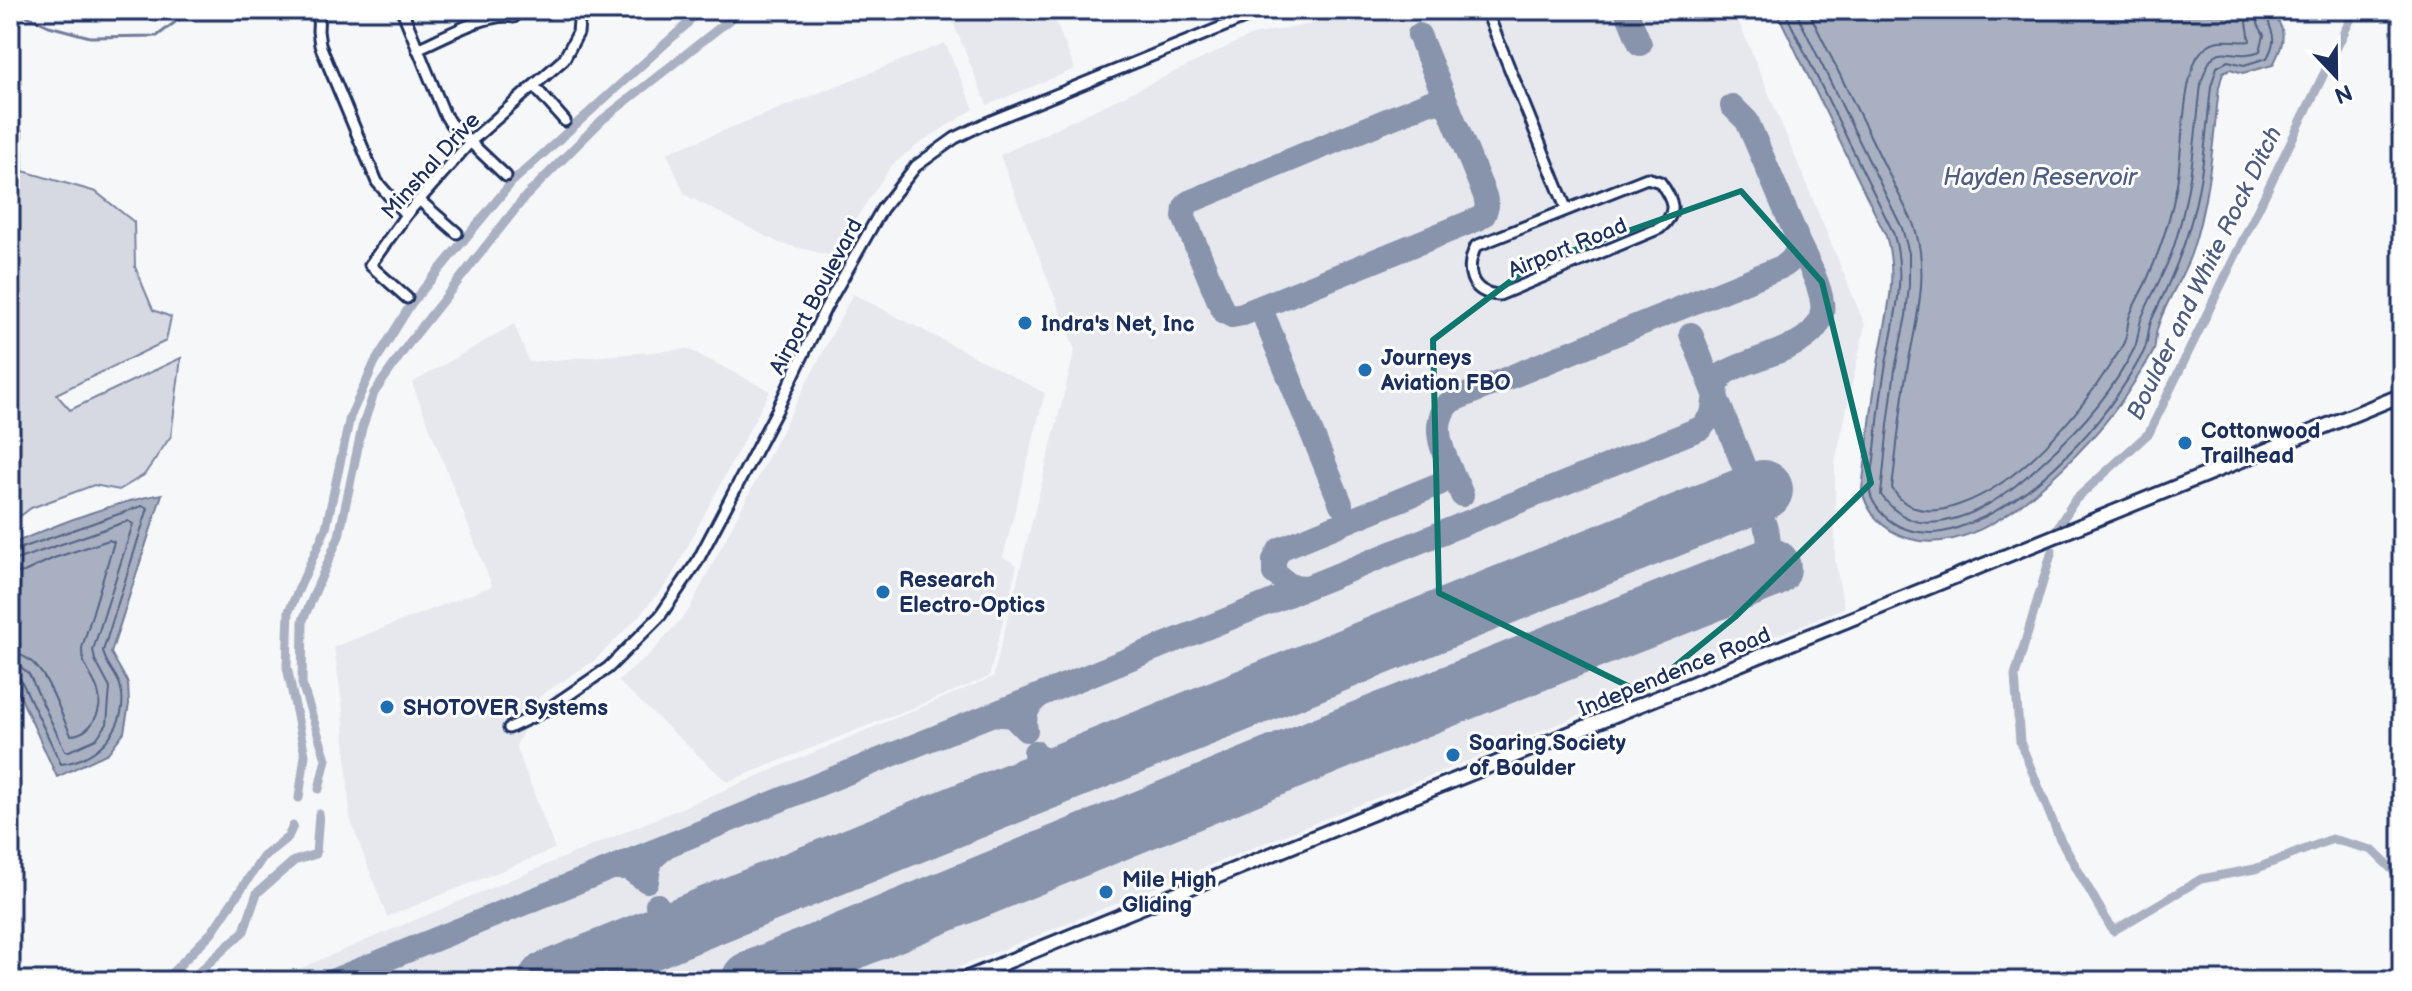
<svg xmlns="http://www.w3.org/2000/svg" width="2412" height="991" viewBox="0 0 2412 991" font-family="'Balsamiq Sans',sans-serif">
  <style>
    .built { fill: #e6e8ee }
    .green { fill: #d6d9e2; stroke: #7884a0; stroke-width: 2 }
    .water { fill: #a9b0c1; stroke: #707c99; stroke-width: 2 }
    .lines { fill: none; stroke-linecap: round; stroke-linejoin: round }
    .shore { stroke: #546386; stroke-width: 2 }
    .stream { stroke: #707c99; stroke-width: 3 }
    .canal { stroke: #a9b0c1; stroke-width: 9 }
    .taxiway { stroke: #8893ac; stroke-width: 24 }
    .runway { stroke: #8893ac; stroke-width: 60 }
    .street-casing { stroke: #1b2f5e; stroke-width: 15 }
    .secondary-casing { stroke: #1b2f5e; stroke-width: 18 }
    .street { stroke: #fff; stroke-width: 9 }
    .secondary { stroke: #fff; stroke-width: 12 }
    .marked { fill: none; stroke: #0f766e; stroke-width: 6; stroke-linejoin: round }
    .poi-dot { fill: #1f6fb2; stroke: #fff; stroke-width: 3 }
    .labels { text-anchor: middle; stroke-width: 6; stroke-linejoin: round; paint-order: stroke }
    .street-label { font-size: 22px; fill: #1b2f5e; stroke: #fff }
    .poi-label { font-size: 22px; font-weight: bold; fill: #1b2f5e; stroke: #fff; text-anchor: start }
    .water-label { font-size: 24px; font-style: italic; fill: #4d5c81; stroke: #fff }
  </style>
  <rect width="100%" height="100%" fill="#f6f7f9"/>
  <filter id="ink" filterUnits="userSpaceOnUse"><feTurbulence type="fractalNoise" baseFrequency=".0125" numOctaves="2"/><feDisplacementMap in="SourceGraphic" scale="16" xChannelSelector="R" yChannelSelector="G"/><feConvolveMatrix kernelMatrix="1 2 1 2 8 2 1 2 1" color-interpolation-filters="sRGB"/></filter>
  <g filter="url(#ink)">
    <g class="built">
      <polygon points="948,10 1051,10 1075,69 987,105"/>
      <polygon points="1361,10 1734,10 1865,325 1835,463 1835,560 1844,608 925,981 270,981 993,677 1075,350 1000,155 1252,35 1340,19"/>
      <polygon points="945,43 974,109 921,142 892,165 859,214 837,257 779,243 685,195 667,153"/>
      <polygon points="853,294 1045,393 1003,557 1017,565 989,677 727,782 618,681 651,653 688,611"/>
      <polygon points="514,324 529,362 688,349 770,391 669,581 637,618 595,660 540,696 516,746 555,849 387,917 350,819 343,710 334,647 492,586 412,383"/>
    </g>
    <polygon class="green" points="22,131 23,171 96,192 134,222 135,267 153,310 171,317 166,341 56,394 70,410 181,358 171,436 144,475 119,490 94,485 31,508 10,524 10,159 12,134"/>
    <g class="water">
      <path d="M 1776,10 L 2275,10 C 2275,19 2280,22 2282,30 C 2285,43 2278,54 2273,65 L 2243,73 L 2230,69 L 2223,72 L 2219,87 C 2213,143 2209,201 2191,254 C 2182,279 2166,301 2158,326 C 2155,333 2156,342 2154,350 C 2149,361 2141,371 2135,381 C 2107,426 2071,463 2030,497 C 2001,521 1960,546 1921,541 C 1892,537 1867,518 1862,489 C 1867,450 1871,410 1877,371 C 1883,326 1900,282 1886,236 Z"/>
      <path d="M 162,494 L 111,653 L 128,683 L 129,704 L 124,732 L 108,753 L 57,777 L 10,674 L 10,545 C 57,524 110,503 162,494 Z"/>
    </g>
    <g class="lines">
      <g class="shore">
        <path d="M 1784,10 L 1893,232 C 1908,278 1893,323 1885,369 C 1880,399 1877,429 1874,460 C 1873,472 1866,489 1873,501 C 1890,532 1927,539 1957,528 C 2034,503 2105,424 2143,353 C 2149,342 2147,330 2152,319 C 2170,282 2186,246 2195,206 C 2204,167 2207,126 2211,86 L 2217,67 L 2228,61 L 2244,65 L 2267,58 C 2281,33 2267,32 2267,10"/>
        <path d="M 1795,10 L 1902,228 L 1909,253 L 1909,285 L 1906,316 L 1895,369 L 1888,425 L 1881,495 C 1905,527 1931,528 1966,515 C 1997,503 2021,482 2045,460 C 2080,429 2114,390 2135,347 C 2139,337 2138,327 2142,317 C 2152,293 2166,271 2174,246 C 2191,193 2195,139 2201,84 C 2215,31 2230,64 2260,51 L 2264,35 L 2258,24 L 2257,10"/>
        <path d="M 1808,10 L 1913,223 C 1931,271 1916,321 1907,370 C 1900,409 1897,449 1892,488 C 1908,515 1935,514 1961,504 C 2020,483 2077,417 2110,365 C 2115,357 2123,348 2125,339 C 2128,331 2127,323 2130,315 C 2134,304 2141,293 2146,282 C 2160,251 2171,218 2177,184 C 2182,154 2183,73 2200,53 C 2216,33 2232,44 2250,41 L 2245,10"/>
        <path d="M 10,552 L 142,506 L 148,508 L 103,651 C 105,664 116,673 120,685 C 132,723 98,761 61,764 L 21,680 L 10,675"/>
        <polyline points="10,562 128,521 133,524 93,650 95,660 110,688 107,724 96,739 69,751 65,751 29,674 21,667 10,665"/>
        <path d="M 10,574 L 24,572 L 54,558 L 109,540 L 114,542 L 82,648 C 81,666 93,675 98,691 C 104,711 91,734 71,735 C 57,708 45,654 10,653"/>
      </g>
      <polyline class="stream" points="14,10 49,26 90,37 157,36 191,10"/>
      <g class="canal">
        <polyline points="2056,530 2075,500 2149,433 2355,10"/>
        <polyline points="2052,551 2015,676 2020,742 2060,839 2113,931 2201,879 2255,869 2332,839 2372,850 2402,879"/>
        <polyline points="319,789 326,759 302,684 303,620 339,536 362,428 374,393 409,343 525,197 602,120 742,10"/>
        <polyline points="299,798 305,755 287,667 289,611 326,528 350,417 375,362 411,304 512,182 686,25 698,10"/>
        <polyline points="164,981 212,932 263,857 288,837 293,826"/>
        <polyline points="189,981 244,931 257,893 294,861 316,854 319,814"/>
      </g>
      <g class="taxiway">
        <polyline points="1626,10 1640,44"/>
        <polyline points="1419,35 1485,196 1487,206 1484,215 1478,219 1243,314 1232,316 1223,311 1184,217 1185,207 1189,202 1430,102 1443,103 1450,110"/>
        <polyline points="1266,321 1341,504"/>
        <polyline points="1691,334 1746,472 1738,494 1724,505"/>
        <path d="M 1716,398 L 1717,386 L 1723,374 C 1752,355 1829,349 1822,302 C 1819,281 1805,257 1796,238"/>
        <polyline points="1746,472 1768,534 1771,568"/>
        <path d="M 1462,495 C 1451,467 1423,427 1451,401 L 1784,266 C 1796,258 1799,249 1796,235 L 1747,121 L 1732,106"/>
        <polyline points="1307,587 1291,586 1274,573 1274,560 1280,549 1439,484"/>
        <path d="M 993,714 L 1012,716 L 1026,730 C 1023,715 1028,704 1041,695"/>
        <path d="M 1018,791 C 1032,780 1038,770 1035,752 C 1045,767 1056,770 1074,768"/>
        <polyline points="615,868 628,868 647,881 650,861 664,848"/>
        <path d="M 640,944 C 654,933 660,923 657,905 C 667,921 679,923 697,921"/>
        <polyline points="332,981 1701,428 1712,415 1715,395"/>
      </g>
      <g class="runway">
        <polyline points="548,981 1763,490"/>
        <polyline points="751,981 1348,736 1771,568"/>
      </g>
      <defs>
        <g id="street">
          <polyline points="319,10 318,31 320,45 377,182 406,215"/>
          <polyline points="402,10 444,113 450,123 506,176"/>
          <polyline points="1486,10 1566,208"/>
          <path d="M 417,49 C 443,38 488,11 514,17"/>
          <polyline points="534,86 565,121"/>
          <path d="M 1647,178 L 1660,182 C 1673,200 1679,212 1660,228 L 1499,295 C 1469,293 1465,269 1476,246 Z"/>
          <polyline points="419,200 457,233"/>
          <polyline points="407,298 370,265 406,215 471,141 564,59 578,33 580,10"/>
          <polyline points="509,728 545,711 608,668 660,616 697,562 777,410 825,309 882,209 916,166 955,138 984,124 1264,10"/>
        </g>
        <polyline id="secondary" points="960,981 2402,395"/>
      </defs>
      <use href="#street" class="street-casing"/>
      <use href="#secondary" class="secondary-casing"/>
      <use href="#street" class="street"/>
      <use href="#secondary" class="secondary"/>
    </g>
  </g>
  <path class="marked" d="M 1741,191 L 1822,282 L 1871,483 L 1735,617 L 1642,693 L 1439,593 L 1433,340 L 1532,265 Z"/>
  <g class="poi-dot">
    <circle cx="1025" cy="323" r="8"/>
    <circle cx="1365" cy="370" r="8"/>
    <circle cx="2185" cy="443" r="8"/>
    <circle cx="883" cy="592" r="8"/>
    <circle cx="387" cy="707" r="8"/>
    <circle cx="1453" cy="755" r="8"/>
    <circle cx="1106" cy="892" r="8"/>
  </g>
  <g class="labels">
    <g class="street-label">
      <text transform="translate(430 165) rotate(-48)" y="8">Minshal Drive</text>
      <text transform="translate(1567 247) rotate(-22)" y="8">Airport Road</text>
      <text transform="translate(815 296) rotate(-62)" y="8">Airport Boulevard</text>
      <text transform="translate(1674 671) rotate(-22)" y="8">Independence Road</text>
    </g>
    <g class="poi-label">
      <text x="1041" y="331">Indra's Net, Inc</text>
      <text x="1381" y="365">Journeys<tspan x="1381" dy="25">Aviation FBO</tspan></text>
      <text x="2201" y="438">Cottonwood<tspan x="2201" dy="25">Trailhead</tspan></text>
      <text x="899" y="587">Research<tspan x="899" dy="25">Electro-Optics</tspan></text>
      <text x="403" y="715">SHOTOVER Systems</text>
      <text x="1469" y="750">Soaring Society<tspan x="1469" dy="25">of Boulder</tspan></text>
      <text x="1122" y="887">Mile High<tspan x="1122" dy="25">Gliding</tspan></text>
    </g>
    <g class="water-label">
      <text x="2040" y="185">Hayden Reservoir</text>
      <text transform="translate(2204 273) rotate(-64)" y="8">Boulder and White Rock Ditch</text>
    </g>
  </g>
  <rect width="2412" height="991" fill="none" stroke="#fff" stroke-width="40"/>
  <rect x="20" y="20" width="2372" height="951" fill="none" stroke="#1b2f5e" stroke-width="3" filter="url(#ink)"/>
  <g transform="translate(2336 76) rotate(158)" stroke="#ffffff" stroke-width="6" paint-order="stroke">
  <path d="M0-6L14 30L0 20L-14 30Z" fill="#1b2f5e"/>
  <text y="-12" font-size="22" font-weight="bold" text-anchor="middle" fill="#1b2f5e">N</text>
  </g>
</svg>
